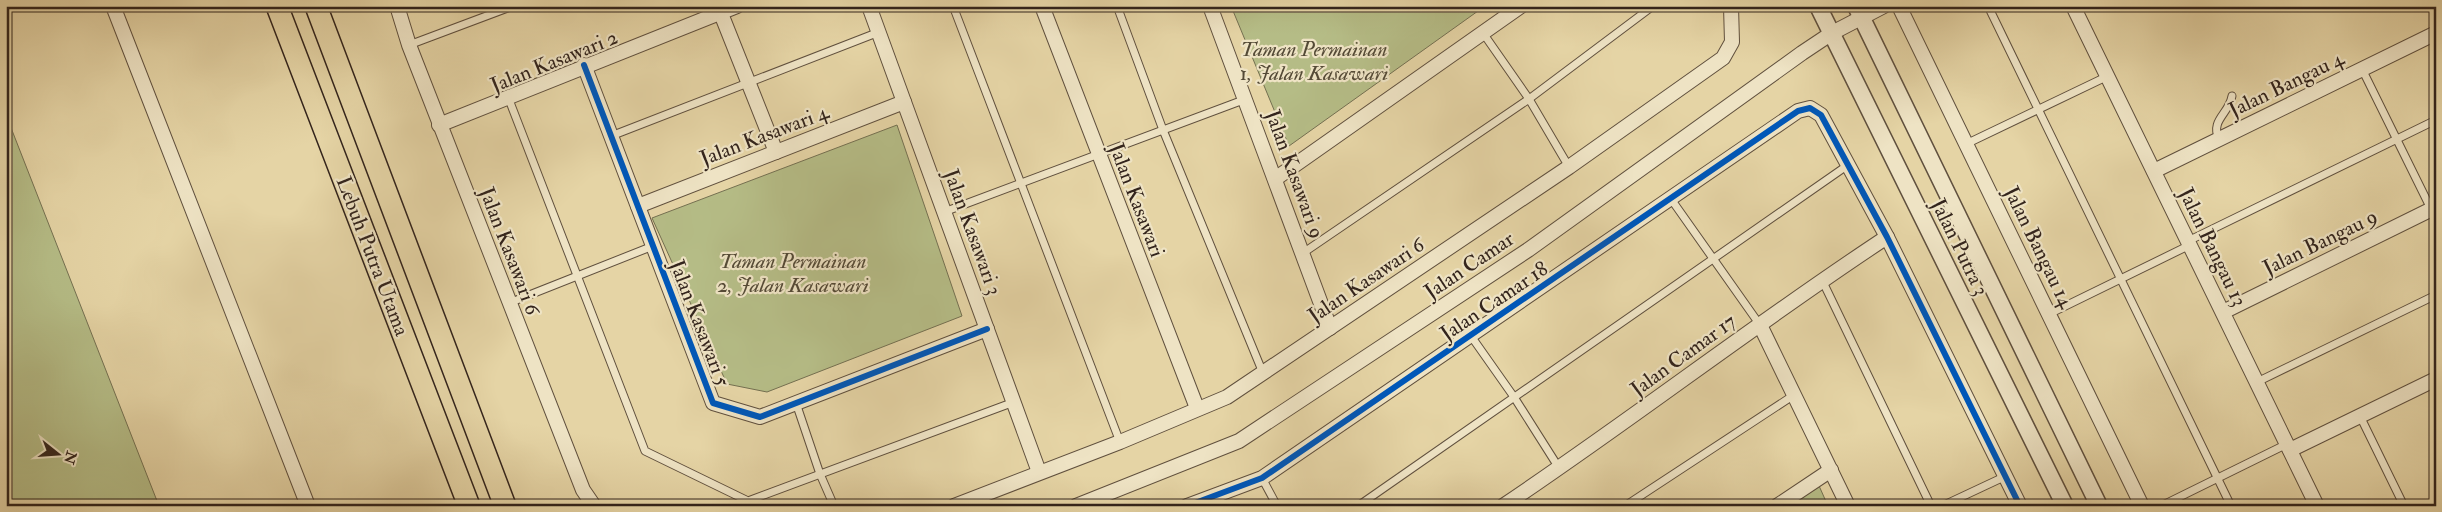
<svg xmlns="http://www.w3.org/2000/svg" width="2442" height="512" viewBox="0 0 2442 512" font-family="'IM FELL Double Pica',serif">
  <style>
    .green { fill: #b5bc86; stroke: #747051 }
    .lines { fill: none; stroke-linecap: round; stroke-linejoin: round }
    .service-casing { stroke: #60503e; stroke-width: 9 }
    .minor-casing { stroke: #60503e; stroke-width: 16 }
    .tertiary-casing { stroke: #60503e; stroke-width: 19 }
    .primary-casing { stroke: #33241c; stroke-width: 24 }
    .service { stroke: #eee3c4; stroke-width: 7 }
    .minor { stroke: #eee3c4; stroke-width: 14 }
    .tertiary { stroke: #eee3c4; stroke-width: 16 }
    .primary { stroke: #e5d4a5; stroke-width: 21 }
    .cycleway-casing { stroke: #eee3c4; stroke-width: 9 }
    .cycleway { stroke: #0057b8; stroke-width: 6 }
    .labels { text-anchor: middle; stroke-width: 4.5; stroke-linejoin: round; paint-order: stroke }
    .park-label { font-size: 21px; font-style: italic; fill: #544a36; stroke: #eee3c4 }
    .street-label { font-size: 21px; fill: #33241c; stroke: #eee3c4 }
  </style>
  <rect width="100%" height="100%" fill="#e5d4a5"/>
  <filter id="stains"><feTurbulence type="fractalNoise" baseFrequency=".004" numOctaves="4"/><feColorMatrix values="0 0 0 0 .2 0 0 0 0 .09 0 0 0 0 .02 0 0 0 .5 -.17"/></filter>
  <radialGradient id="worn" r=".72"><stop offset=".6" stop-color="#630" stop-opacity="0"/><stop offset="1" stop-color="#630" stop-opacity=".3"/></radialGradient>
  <g class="green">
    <polygon points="1231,6 1485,6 1289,146"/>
    <polygon points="6,115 159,506 6,506"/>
    <polygon points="897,125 962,316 767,392 727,384 652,218"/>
    <polygon points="1816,479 1828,506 1780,506"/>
  </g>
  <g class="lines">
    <defs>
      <g id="service">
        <polyline points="953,6 1120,442"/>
        <polyline points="1117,6 1163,130 1263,373"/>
        <polyline points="1988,6 2231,506"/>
        <polyline points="1483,33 1529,99 1569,167"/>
        <polyline points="409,45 513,6"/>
        <polyline points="2362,69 2436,219"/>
        <polyline points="508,97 645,451 748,501 1014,402"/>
        <polyline points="611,136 879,32"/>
        <path d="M 2219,139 C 2210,120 2229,114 2232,96"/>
        <polyline points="1966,144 2108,76"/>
        <polyline points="1671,199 1760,325"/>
        <polyline points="944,212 1246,99"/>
        <polyline points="2188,241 2436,120"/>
        <polyline points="1303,253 1529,99 1653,6"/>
        <polyline points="1822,280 1931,506"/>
        <polyline points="509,303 653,246"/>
        <polyline points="2049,314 2190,245"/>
        <polyline points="1471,336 1514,397 1559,468"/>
        <polyline points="2257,382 2436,295"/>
        <polyline points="796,403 820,474 834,506"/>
        <polyline points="2360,416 2404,506"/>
        <polyline points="1262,478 1277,506"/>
        <polyline points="1358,506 1848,165"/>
        <polyline points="1625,506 1794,395"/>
        <polyline points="1942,506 2006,476"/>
        <polyline points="2161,506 2287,444"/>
      </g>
      <g id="minor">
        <polyline points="113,6 308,506"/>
        <polyline points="397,6 409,45 583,490 594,506"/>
        <polyline points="718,6 776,152"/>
        <polyline points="869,6 1039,472"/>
        <polyline points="1042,6 1197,408"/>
        <polyline points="1210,6 1330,328"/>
        <polyline points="1899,6 2142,506"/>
        <polyline points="2073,6 2317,506"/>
        <polyline points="584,65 713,403 760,417 987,329"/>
        <polyline points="439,125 737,6"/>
        <polyline points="2154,171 2436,33"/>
        <polyline points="1275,179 1521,6"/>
        <polyline points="638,206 904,102"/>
        <polyline points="2223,312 2436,207"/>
        <polyline points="1760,325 1848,506"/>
        <polyline points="2290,450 2436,379"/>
        <polyline points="954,506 1120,442 1227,397 1569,167 1723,58 1732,42 1731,6"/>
        <polyline points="1076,506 1239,441 1528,250 1802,53 1832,33 1884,6"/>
        <polyline points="1187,506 1262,478 1798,111 1810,108 1821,115 1887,237 2020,506"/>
        <path d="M 1503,506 C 1633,419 1756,323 1887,237"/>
        <polyline points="1777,506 1831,470"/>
      </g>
      <g id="tertiary">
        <polyline points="1818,6 2065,506"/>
        <polyline points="1856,6 2099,506"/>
      </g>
      <g id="primary">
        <polyline points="277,6 469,506"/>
        <polyline points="316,6 505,506"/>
      </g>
    </defs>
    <use href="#service" class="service-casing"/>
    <use href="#minor" class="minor-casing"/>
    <use href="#tertiary" class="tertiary-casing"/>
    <use href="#primary" class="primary-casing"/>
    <use href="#service" class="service"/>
    <use href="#minor" class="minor"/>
    <use href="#tertiary" class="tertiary"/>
    <use href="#primary" class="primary"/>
    <defs>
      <g id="cycleway">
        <polyline points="584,65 713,403 760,417 987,329"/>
        <polyline points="1187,506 1262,478 1798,111 1810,108 1821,115 1887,237 2020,506"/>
      </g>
    </defs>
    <use href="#cycleway" class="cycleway-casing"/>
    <use href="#cycleway" class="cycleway"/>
  </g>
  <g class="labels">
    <g class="park-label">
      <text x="1314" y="56">Taman Permainan<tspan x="1314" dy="24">1, Jalan Kasawari</tspan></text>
      <text x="793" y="268">Taman Permainan<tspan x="793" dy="24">2, Jalan Kasawari</tspan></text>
    </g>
    <g class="street-label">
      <text transform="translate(554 61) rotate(-22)" y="7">Jalan Kasawari 2</text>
      <text transform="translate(2286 84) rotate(-26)" y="7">Jalan Bangau 4</text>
      <text transform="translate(764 135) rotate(-21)" y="7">Jalan Kasawari 4</text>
      <text transform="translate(1295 174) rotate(70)" y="7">Jalan Kasawari 9</text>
      <text transform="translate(1137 200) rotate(69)" y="7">Jalan Kasawari</text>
      <text transform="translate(973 232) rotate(70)" y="7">Jalan Kasawari 3</text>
      <text transform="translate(2320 242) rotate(-26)" y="7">Jalan Bangau 9</text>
      <text transform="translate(1960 247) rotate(64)" y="7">Jalan Putra 3</text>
      <text transform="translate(2039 247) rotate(64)" y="7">Jalan Bangau 14</text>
      <text transform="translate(2213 247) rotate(64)" y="7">Jalan Bangau 13</text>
      <text transform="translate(510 251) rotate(69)" y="7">Jalan Kasawari 6</text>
      <text transform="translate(373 256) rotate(69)" y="7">Lebuh Putra Utama</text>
      <text transform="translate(1469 265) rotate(-34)" y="7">Jalan Camar</text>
      <text transform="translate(1366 280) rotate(-34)" y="7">Jalan Kasawari 6</text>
      <text transform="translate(1494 301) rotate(-34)" y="7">Jalan Camar 18</text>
      <text transform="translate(700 323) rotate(69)" y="7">Jalan Kasawari 5</text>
      <text transform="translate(1683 355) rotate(-36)" y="7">Jalan Camar 17</text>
    </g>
  </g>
  <rect width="2442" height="512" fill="none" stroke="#e5d4a5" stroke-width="25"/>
  <rect x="8" y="8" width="2427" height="497" fill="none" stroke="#33241c" stroke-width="2.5"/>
  <rect x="12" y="12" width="2417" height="487" fill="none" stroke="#33241c"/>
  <g transform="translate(58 454) rotate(107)" stroke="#eee3c4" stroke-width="4" paint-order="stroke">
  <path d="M0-4L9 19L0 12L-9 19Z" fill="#33241c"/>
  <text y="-8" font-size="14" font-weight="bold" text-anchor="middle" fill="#33241c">N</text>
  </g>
  <rect width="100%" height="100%" filter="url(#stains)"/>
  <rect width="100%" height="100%" fill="url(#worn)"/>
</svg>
